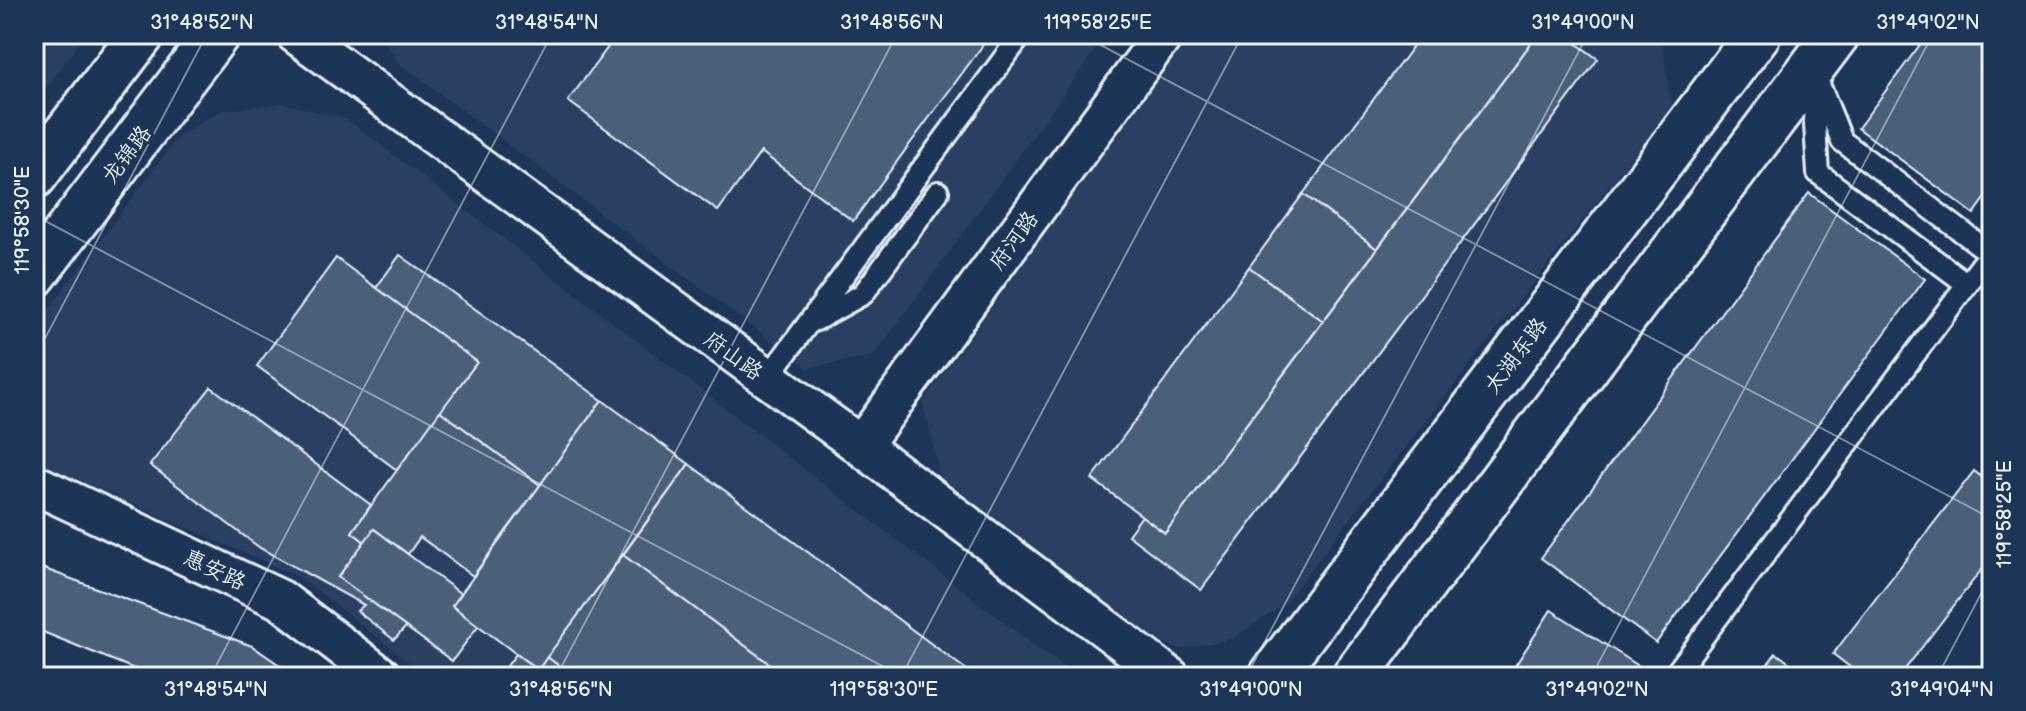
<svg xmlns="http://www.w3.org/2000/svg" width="2026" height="711" viewBox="0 0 2026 711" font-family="'Balsamiq Sans','LXGW WenKai TC',sans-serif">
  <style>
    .built { fill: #2a4162 }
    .building { fill: #495e7a; stroke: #e8f1f8; stroke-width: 2 }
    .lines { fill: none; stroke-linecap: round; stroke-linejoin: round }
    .lane-casing { stroke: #e8f1f8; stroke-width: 26 }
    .street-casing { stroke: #e8f1f8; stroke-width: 44 }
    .secondary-casing { stroke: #e8f1f8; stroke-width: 50 }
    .lane { stroke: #1d3557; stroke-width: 20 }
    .street { stroke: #1d3557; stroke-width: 38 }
    .secondary { stroke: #1d3557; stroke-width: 44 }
    .ticks { fill: none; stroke: #e8f1f8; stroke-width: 2; stroke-opacity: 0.45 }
    .labels { text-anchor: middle; stroke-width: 6; stroke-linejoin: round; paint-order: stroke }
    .street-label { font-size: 22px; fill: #e8f1f8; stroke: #1d3557 }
    .neatline { fill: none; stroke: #e8f1f8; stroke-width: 3 }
    .ticks-label { font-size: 20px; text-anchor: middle; fill: #e8f1f8 }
  </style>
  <rect width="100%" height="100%" fill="#1d3557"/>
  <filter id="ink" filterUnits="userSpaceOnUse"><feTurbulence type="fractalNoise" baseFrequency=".0125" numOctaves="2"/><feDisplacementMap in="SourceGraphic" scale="16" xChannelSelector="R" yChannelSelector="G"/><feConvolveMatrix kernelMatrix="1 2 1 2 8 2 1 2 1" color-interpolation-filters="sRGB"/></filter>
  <g filter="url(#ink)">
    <g class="built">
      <polygon points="34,34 86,34 34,105"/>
      <polygon points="378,34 1107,34 874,356 808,368 399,63"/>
      <polygon points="1190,34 1661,34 1672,105 1282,606 1232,639 1179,649 1132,630 940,476 923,402"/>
      <polygon points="282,103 347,119 1076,677 428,677 301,578 34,460 34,329 178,137 220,111"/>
    </g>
    <g class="building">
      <polygon points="607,34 991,34 853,221 761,152 718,211 568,101 614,39"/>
      <polygon points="1422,34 1538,34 1377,249 1303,194"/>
      <polygon points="1538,34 1563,34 1598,59 1201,590 1128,535 1142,516 1165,533"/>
      <polygon points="1928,34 1992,34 1992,189 1974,214 1858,128"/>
      <polygon points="1809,193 1925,279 1656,643 1541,558"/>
      <polygon points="1303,194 1377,249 1323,321 1249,267"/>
      <polygon points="400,255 602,400 540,485 440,411 477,362 376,288"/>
      <polygon points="336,258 477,362 397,470 257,366"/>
      <polygon points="1249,267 1323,321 1165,533 1092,479"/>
      <polygon points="211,387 371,505 352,532 365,542 338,577 406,627 394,640 357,611 364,605 260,548 150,465"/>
      <polygon points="602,400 689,464 538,670 452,606"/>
      <polygon points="440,411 540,485 473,576 420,537 408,554 374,529 365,542 352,532"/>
      <polygon points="689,464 976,677 787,677 623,555"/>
      <polygon points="1974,471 1992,485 1992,556 1899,677 1863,677 1833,654"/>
      <polygon points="374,529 461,594 452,606 478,626 452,661 338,577"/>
      <polygon points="623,555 787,677 574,677 547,657"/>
      <polygon points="34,565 252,646 297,677 154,677 38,630 34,633"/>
      <polygon points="1551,610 1653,675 1652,677 1508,677"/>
      <polygon points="1776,653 1809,677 1758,677"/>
      <polygon points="516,654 538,670 547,657 574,677 499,677"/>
    </g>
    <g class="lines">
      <defs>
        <g id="lane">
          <polyline points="1812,76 1818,173 1967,284"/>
          <polyline points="1818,82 1842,141 1990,253"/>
          <polyline points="816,320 863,294 938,192"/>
          <polyline points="767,379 1022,34"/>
          <polyline points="1673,677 1992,251"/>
        </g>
        <g id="street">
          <polyline points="296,34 861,446 1170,677"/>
          <polyline points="861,446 1164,34"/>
          <polyline points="34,484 281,600 382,677"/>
        </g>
        <g id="secondary">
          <polyline points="34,176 142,34"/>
          <polyline points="34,275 217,34"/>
          <polyline points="1271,677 1758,34"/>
          <polyline points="1354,677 1837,34"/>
        </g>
      </defs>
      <use href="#lane" class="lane-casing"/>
      <use href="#street" class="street-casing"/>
      <use href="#secondary" class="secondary-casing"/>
      <use href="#lane" class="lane"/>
      <use href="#street" class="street"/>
      <use href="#secondary" class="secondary"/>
    </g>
  </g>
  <path class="ticks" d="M 1080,34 L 1992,519M 34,215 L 903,677M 34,359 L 207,34M 210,677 L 552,34M 556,677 L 897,34M 901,677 L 1243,34M 1246,677 L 1588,34M 1591,677 L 1933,34M 1937,677 L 1992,573"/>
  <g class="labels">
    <g class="street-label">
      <text transform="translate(126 154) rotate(-53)" y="8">龙锦路</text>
      <text transform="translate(1013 240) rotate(-54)" y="8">府河路</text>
      <text transform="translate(734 355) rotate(36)" y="8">府山路</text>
      <text transform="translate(1515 355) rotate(-53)" y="8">太湖东路</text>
      <text transform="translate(215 569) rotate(25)" y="8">惠安路</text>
    </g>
  </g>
  <rect width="2026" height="711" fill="none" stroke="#1d3557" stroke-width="88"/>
  <rect x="44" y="44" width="1938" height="623" class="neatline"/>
  <g class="ticks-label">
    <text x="202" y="29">31°48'52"N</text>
    <text x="547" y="29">31°48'54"N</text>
    <text x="892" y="29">31°48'56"N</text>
    <text x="1098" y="29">119°58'25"E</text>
    <text x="1583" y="29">31°49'00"N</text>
    <text x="1928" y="29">31°49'02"N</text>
    <text transform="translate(22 220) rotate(-90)" y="7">119°58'30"E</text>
    <text transform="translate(2004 514) rotate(-90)" y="7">119°58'25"E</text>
    <text x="216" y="696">31°48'54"N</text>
    <text x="561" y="696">31°48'56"N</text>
    <text x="884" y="696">119°58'30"E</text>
    <text x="1251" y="696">31°49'00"N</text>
    <text x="1597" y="696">31°49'02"N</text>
    <text x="1942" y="696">31°49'04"N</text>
  </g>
</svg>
